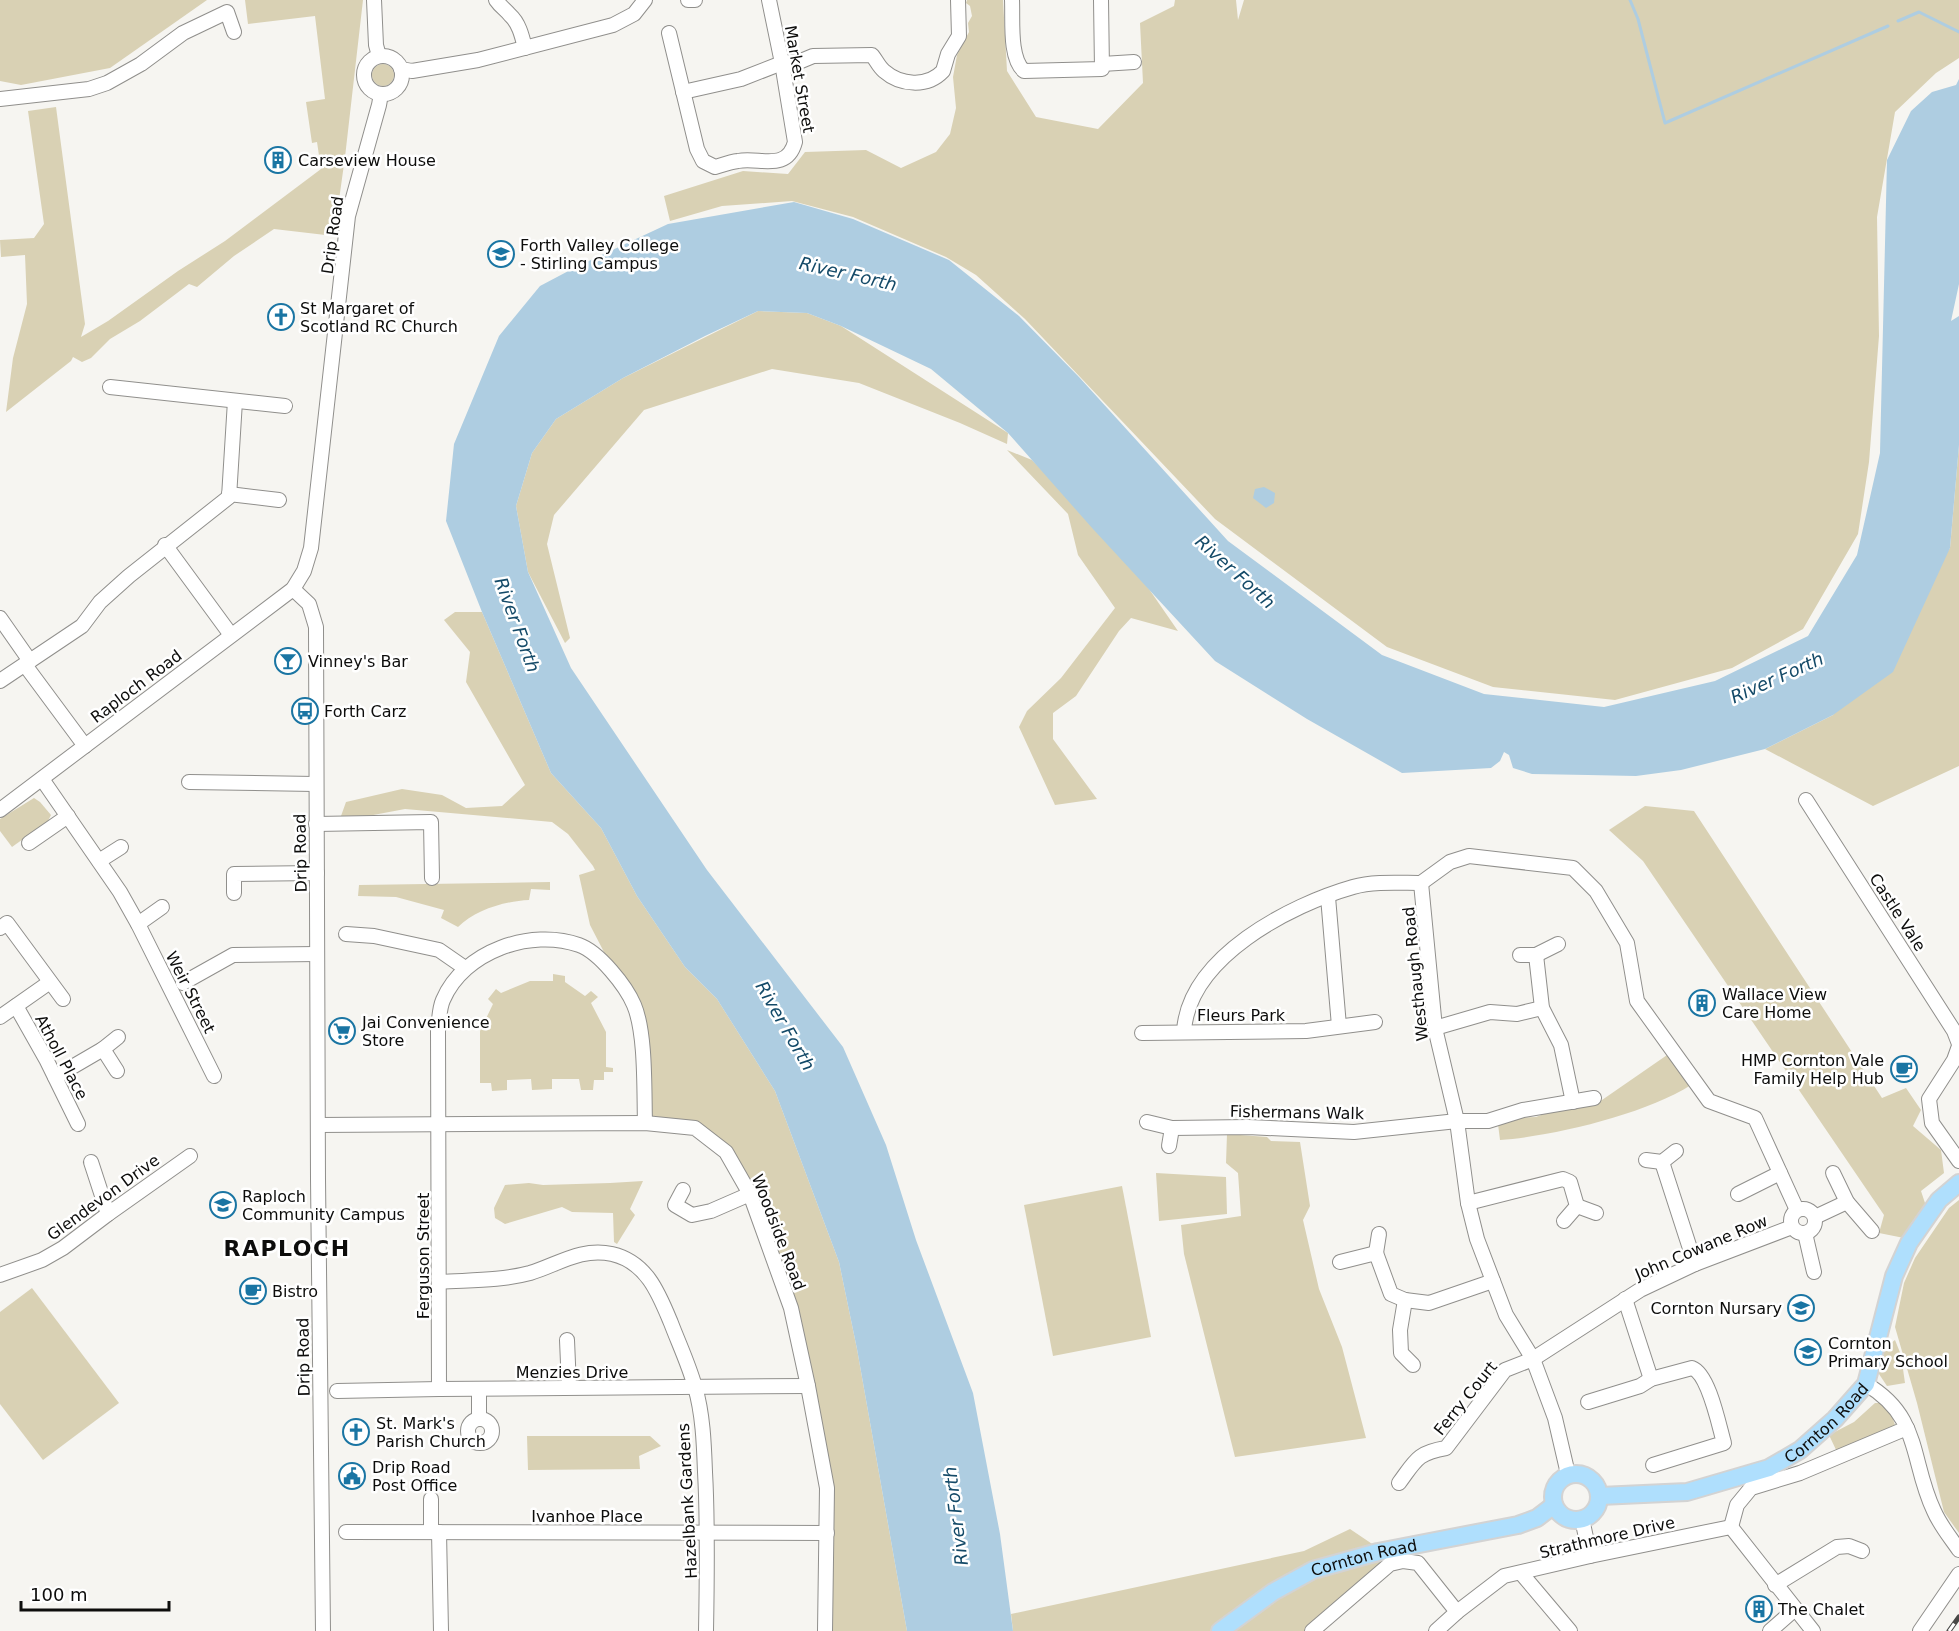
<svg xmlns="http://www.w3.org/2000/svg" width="1959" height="1631" viewBox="0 0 1959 1631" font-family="'DejaVu Sans',sans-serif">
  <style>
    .green { fill: #d9d1b4 }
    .water { fill: #aecde1 }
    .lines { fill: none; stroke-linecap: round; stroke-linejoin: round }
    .stream { stroke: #aecde1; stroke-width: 3 }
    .minor-casing { stroke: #908f8c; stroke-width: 16 }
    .major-casing { stroke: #d3d3d3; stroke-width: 20 }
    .minor { stroke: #fff; stroke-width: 14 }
    .major { stroke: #afdffd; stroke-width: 16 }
    .rail-casing { stroke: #484846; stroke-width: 5 }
    .rail { stroke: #fff; stroke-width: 3; stroke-dasharray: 9; stroke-linecap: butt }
    .labels { text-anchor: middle; stroke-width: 5; stroke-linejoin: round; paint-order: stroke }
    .street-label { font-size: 16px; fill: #0d0d0c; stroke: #fff }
    .poi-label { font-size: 16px; fill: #0d0d0c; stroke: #fff; text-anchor: start }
    .water-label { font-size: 18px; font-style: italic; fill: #144a68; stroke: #fff }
    .district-label { font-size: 22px; font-weight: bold; letter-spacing: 1.5px; fill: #0d0d0c; stroke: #fff }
  </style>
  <rect width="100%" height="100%" fill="#f6f5f1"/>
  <g class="green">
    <polygon points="0,0 207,0 110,68 21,85 0,81"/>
    <polygon points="245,0 363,0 345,157 334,236 274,229 234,256 197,287 189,284 140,321 110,339 91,358 82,362 73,357 71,361 6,412 13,358 27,304 25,255 1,257 0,240 34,238 44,224 28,111 56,107 85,324 81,337 108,321 178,271 225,241 321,169 317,142 312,143 306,102 325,99 315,16 248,24"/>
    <polygon points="967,0 1003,0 1007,71 1036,117 1098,129 1143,83 1140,23 1174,6 1175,0 1236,0 1238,20 1244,0 1959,0 1959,58 1936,73 1895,112 1877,217 1879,336 1869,462 1858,534 1803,629 1732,668 1615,700 1493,687 1387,647 1215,519 1025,319 976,275 946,257 853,217 792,201 722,206 670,221 664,196 743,171 788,174 805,152 866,150 901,168 936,152 950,134 956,108 953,77 957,55 969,32 968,23 972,16 970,6 966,3"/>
    <circle cx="383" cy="75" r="11"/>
    <polygon points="758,311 807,313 841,326 1008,433 1007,444 960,423 859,383 772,369 644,410 554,515 547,544 570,638 565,643 528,572 516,506 532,453 556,419 623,378"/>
    <polygon points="1959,445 1959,766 1873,806 1765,749 1833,715 1950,548"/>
    <polygon points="1007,450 1032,460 1131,563 1178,631 1131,618 1119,631 1076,696 1053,713 1053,739 1097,799 1055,805 1019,727 1027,711 1061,678 1115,608 1078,555 1068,514"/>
    <polygon points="455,612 482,612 551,773 601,828 637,896 685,967 717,999 775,1091 839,1262 857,1349 907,1631 829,1631 818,1420 763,1227 712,1136 651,1118 645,1016 634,992 605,954 590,925 579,875 595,870 593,866 568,834 552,822 405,809 368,816 341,816 346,802 402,789 442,795 466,808 502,806 525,785 466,682 470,652 444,620"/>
    <polygon points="34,798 40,802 51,815 48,821 12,847 0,831 0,819"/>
    <polygon points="1645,806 1694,811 1882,1098 1906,1088 1921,1110 1913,1126 1941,1150 1944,1173 1921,1191 1926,1206 1904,1238 1879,1233 1884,1215 1643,861 1609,830"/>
    <path d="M 550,882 L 550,890 L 531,889 L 529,900 C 505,901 475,910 458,927 L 441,918 L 444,910 L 396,897 L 358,896 L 359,885 Z"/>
    <polygon points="553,974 565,976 565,982 585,996 591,991 598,997 591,1003 606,1032 606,1067 613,1068 613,1072 604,1072 604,1080 594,1080 593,1090 581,1090 579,1079 552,1079 552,1089 532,1090 531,1079 507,1080 507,1090 492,1091 491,1083 480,1083 480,1031 493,1004 488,999 496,989 501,993 530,981 553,981"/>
    <path d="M 1670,1053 L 1691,1085 C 1645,1114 1555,1136 1500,1140 L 1498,1124 L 1516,1118 L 1536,1117 L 1557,1109 L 1602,1100 Z"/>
    <polygon points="1227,1134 1267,1137 1271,1141 1300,1142 1310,1206 1303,1220 1319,1289 1342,1347 1366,1438 1235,1457 1184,1254 1181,1225 1241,1216 1238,1173 1226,1163"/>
    <polygon points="1156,1173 1226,1177 1227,1214 1159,1221"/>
    <polygon points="643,1181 630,1209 635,1215 617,1244 614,1242 613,1213 572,1212 562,1207 505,1224 495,1218 494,1208 505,1185 529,1183 543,1185 610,1183"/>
    <polygon points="1122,1186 1151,1337 1053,1356 1024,1205"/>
    <polygon points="1959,1200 1959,1533 1944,1512 1917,1403 1895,1327 1904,1283 1915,1258 1949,1208"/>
    <polygon points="32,1288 119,1403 43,1460 0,1404 0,1312"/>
    <polygon points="1895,1340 1901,1355 1905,1383 1887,1386 1879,1374 1883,1349"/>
    <polygon points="1875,1403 1883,1403 1891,1413 1895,1425 1883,1434 1838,1454 1829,1435 1854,1422"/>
    <polygon points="527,1436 650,1436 661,1446 639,1456 640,1469 528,1470"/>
    <polygon points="1350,1529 1390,1556 1309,1631 1013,1631 1011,1614 1304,1551"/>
  </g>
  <g class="water">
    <polygon points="1959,79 1959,284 1951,321 1959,316 1959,445 1950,548 1893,672 1833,715 1765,749 1681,770 1636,776 1588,775 1532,774 1513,768 1509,755 1504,752 1500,761 1491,768 1402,773 1307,719 1215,661 1093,529 1008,433 931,369 841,326 807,313 758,311 705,336 623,378 556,419 532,453 516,506 528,572 571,668 707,870 843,1047 886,1145 916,1240 973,1393 1000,1534 1013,1631 907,1631 857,1349 839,1262 775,1091 717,999 685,967 637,896 601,828 551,773 482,612 446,521 454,444 499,336 540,286 576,267 668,224 794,202 853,219 949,260 1019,316 1079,377 1228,541 1382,655 1484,694 1604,707 1715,681 1808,636 1857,555 1880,453 1887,160 1911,111 1932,92 1956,85"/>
    <polygon points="1264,487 1275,493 1274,503 1266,508 1253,498 1255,489"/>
  </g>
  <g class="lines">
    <g class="stream">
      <polyline points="1630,0 1638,19 1665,123 1888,26"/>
      <polyline points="1898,21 1919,12 1959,32"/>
    </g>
    <defs>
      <g id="minor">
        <polyline points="374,0 376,45 379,56"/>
        <path d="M 496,0 C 501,7 505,9 510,15 C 519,23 522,36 525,48"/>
        <polyline points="688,0 695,0"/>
        <path d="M 1012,0 C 1013,20 1009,58 1024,71 L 1102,69 L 1101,0"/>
        <path d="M 669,33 L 697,149 L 703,161 L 715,167 C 722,165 730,162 738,161 C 760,157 787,172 795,142 L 782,63 L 769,0"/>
        <circle cx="383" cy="75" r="19"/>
        <polyline points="1102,64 1134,62"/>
        <polyline points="401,69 412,71 478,60 613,25 634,14 645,0"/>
        <path d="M 683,92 L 741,79 L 782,63 L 801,61 L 813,56 L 872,55 C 876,60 879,67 884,71 C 900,85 927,88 943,71 L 948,54 L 959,36 L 958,0"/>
        <polyline points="0,99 89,89 107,83 141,64 183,33 227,12 234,32"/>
        <polyline points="110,387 285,406"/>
        <polyline points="229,494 279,500"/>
        <polyline points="165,545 231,635"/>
        <polyline points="293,589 309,604 316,627 318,1179 323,1631"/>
        <polyline points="0,618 30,661"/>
        <polyline points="25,665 85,746"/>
        <polyline points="0,681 82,626 100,602 129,576 229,497 235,401"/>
        <polyline points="42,779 120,892 138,924 214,1076"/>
        <polyline points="189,782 315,784"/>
        <polyline points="1806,800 1954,1031 1959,1044"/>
        <polyline points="0,810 293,589 304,571 311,548 348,216 379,105 381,94"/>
        <polyline points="316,824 431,822 432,878"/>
        <polyline points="29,843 68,816"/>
        <polyline points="99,861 121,847"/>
        <polyline points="1421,883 1435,1028 1457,1121 1468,1203 1477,1239 1506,1315 1533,1359 1555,1418 1568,1474"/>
        <polyline points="1421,883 1450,862 1469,856 1573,868 1596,891 1627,943 1637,1001 1709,1101 1755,1118 1797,1210"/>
        <polyline points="234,893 234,874 317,873"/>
        <polyline points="1328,897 1339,1026"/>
        <polyline points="138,924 162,907"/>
        <polyline points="0,928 7,923 63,999"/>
        <polyline points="346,934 374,936 439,950 465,968"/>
        <polyline points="1520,955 1536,955 1558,944"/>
        <polyline points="1536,955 1542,1008 1561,1045 1573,1102"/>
        <polyline points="183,983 233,955 317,954"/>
        <polyline points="16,1006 46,1059 78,1124"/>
        <polyline points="0,1017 50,982"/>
        <polyline points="1435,1028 1490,1012 1517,1014 1542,1008"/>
        <path d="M 1184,1031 C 1189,957 1290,905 1353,887 C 1374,881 1399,883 1421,883"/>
        <polyline points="1142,1033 1306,1031 1375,1022"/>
        <polyline points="1959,1046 1954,1060 1929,1099 1932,1123 1959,1161"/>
        <polyline points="103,1049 117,1071"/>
        <polyline points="55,1077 103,1049 118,1037"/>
        <polyline points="1147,1122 1172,1128 1248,1127 1354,1132 1457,1121 1488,1121 1523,1110 1594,1098"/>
        <polyline points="318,1125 645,1123 695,1128 726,1152 750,1194 791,1308 808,1386 827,1488 825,1631"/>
        <polyline points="1169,1146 1172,1128"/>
        <polyline points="1646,1160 1662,1162 1676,1151"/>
        <polyline points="91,1162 108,1214"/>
        <polyline points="1662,1162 1695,1264"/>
        <polyline points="1833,1173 1847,1202 1872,1231"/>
        <polyline points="683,1190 675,1205 692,1215 711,1211 750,1194"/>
        <polyline points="1738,1194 1780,1173"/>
        <polyline points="1468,1203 1563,1179 1570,1182 1577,1206 1564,1221"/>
        <polyline points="1577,1206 1596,1213"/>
        <circle cx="1803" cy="1221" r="12"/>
        <polyline points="1815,1217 1847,1202"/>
        <polyline points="1805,1233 1814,1272"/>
        <polyline points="1376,1253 1379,1234"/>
        <polyline points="1340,1262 1376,1253 1391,1294 1405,1300 1429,1303 1493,1281"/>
        <polyline points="0,1275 42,1260 63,1248 108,1214 190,1156"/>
        <path d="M 440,1282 C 470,1280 500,1281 530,1273 C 557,1265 581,1247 612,1254 C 647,1262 659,1294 671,1323 C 679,1344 689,1365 695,1387 C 703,1414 704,1445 705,1472 C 708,1525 707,1578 706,1631"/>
        <polyline points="1625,1299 1651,1379"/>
        <polyline points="1405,1300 1400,1330 1401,1353 1413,1365"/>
        <polyline points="567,1340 569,1387"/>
        <path d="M 1866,1384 C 1922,1417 1910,1461 1934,1511 C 1940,1525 1950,1537 1959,1550"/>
        <path d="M 439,1389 L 438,1031 C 439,1022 439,1009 443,1000 C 464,951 531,928 579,945 C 599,952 626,986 634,1005 C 646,1033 644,1091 645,1123"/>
        <polyline points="479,1389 479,1418"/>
        <polyline points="337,1391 439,1389 808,1386"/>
        <path d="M 1588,1402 L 1640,1386 L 1651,1379 L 1692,1368 C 1709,1374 1719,1426 1724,1443 L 1653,1465"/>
        <circle cx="480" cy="1431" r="12"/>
        <path d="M 1399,1483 C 1416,1460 1417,1453 1446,1448 L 1505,1370 L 1533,1359 L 1640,1290 L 1695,1264 L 1792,1227"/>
        <polyline points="1582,1519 1590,1556"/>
        <polyline points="1731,1527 1737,1505 1751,1488 1800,1473 1907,1428"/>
        <polyline points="346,1532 827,1533"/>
        <polyline points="431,1532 431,1499"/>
        <polyline points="439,1532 441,1631"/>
        <polyline points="1521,1573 1570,1631"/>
        <polyline points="1775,1585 1837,1547 1849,1546 1862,1551"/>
        <polyline points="1312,1631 1390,1564 1403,1561 1418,1563 1457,1612"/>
        <polyline points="1436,1631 1457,1612 1504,1576 1590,1556 1731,1527 1813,1631"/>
        <polyline points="1770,1631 1795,1609"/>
        <polyline points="1920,1631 1959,1574"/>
      </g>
      <g id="major">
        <circle cx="1576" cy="1497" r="23"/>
        <path id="s1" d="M 1600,1496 L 1687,1492 L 1769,1468 L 1800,1450 L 1835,1419 L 1866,1384 L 1894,1276 L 1909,1243 L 1939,1200 L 1959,1183"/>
        <path id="s2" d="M 1220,1631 L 1273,1592 L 1313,1570 L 1378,1552 L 1518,1525 L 1537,1518 L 1554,1505"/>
      </g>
    </defs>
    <use href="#minor" class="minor-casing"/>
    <use href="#major" class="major-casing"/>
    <use href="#minor" class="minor"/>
    <use href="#major" class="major"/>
    <defs>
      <polyline id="rail" points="1949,1631 1959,1617"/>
    </defs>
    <use href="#rail" class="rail-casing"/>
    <use href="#rail" class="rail"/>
  </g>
  <defs>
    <symbol id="building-ring" viewBox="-11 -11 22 22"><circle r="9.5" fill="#fff" stroke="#1a75a3" stroke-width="1.5"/><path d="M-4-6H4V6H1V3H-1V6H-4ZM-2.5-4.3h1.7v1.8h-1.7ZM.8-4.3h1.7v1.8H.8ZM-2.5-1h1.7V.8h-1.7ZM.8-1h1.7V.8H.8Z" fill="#1a75a3"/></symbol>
    <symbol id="university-ring" viewBox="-11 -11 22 22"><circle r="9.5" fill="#fff" stroke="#1a75a3" stroke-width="1.5"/><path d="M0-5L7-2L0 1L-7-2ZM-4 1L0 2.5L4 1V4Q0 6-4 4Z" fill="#1a75a3"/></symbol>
    <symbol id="church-ring" viewBox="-11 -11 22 22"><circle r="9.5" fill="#fff" stroke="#1a75a3" stroke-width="1.5"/><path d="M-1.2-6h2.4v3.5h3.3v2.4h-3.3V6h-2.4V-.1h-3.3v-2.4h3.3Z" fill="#1a75a3"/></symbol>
    <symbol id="bar-ring" viewBox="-11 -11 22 22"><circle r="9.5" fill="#fff" stroke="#1a75a3" stroke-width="1.5"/><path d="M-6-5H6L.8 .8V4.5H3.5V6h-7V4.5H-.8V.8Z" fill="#1a75a3"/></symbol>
    <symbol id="bus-ring" viewBox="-11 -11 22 22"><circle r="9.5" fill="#fff" stroke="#1a75a3" stroke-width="1.5"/><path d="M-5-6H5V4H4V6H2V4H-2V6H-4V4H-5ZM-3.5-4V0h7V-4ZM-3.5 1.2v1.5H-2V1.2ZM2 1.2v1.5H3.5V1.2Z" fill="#1a75a3"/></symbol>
    <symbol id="supermarket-ring" viewBox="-11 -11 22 22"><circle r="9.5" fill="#fff" stroke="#1a75a3" stroke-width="1.5"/><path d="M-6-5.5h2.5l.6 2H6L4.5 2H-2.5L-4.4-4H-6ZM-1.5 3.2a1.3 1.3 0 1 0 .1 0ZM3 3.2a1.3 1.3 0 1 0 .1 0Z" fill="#1a75a3"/></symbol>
    <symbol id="cafe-ring" viewBox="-11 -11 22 22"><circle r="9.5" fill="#fff" stroke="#1a75a3" stroke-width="1.5"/><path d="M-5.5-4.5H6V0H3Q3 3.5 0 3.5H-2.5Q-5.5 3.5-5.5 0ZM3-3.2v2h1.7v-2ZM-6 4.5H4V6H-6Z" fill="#1a75a3"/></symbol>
    <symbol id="school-ring" viewBox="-11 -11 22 22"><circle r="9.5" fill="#fff" stroke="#1a75a3" stroke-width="1.5"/><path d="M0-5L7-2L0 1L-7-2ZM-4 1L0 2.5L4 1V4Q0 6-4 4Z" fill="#1a75a3"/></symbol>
    <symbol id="civic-ring" viewBox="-11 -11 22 22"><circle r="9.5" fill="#fff" stroke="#1a75a3" stroke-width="1.5"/><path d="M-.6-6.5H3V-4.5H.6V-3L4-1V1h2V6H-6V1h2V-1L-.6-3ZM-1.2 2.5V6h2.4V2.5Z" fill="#1a75a3"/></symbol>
  </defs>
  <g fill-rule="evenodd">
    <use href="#building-ring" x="263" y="145" width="30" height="30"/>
    <use href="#university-ring" x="486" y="239" width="30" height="30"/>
    <use href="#church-ring" x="266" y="302" width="30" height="30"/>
    <use href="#bar-ring" x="273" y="646" width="30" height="30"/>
    <use href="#bus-ring" x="290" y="696" width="30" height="30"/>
    <use href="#building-ring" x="1687" y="988" width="30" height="30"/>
    <use href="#supermarket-ring" x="327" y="1016" width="30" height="30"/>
    <use href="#cafe-ring" x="1889" y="1054" width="30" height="30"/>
    <use href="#university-ring" x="208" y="1190" width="30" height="30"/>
    <use href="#cafe-ring" x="238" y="1276" width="30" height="30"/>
    <use href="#school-ring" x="1786" y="1293" width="30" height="30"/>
    <use href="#school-ring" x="1793" y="1337" width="30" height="30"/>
    <use href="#church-ring" x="341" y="1417" width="30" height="30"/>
    <use href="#civic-ring" x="337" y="1461" width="30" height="30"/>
    <use href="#building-ring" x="1744" y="1594" width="30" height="30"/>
  </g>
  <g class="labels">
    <g class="street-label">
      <text transform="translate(800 79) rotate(80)" y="6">Market Street</text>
      <text transform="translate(332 235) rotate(-82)" y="6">Drip Road</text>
      <text transform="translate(136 686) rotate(-37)" y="6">Raploch Road</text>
      <text transform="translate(300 853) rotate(-91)" y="6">Drip Road</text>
      <text transform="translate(1898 912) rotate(57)" y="6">Castle Vale</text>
      <text transform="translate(1415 974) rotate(-96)" y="6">Westhaugh Road</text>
      <text transform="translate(191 992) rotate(63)" y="6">Weir Street</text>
      <text x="1241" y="1021">Fleurs Park</text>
      <text transform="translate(62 1057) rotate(62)" y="6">Atholl Place</text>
      <text transform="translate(1297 1112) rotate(1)" y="6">Fishermans Walk</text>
      <text transform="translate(103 1197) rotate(-36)" y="6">Glendevon Drive</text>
      <text transform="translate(779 1232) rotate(69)" y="6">Woodside Road</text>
      <text transform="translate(1701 1247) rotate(-23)" y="6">John Cowane Row</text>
      <text transform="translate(423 1256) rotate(-90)" y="6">Ferguson Street</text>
      <text transform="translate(303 1357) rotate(-91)" y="6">Drip Road</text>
      <text x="572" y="1378">Menzies Drive</text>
      <text transform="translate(1465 1398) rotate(-51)" y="6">Ferry Court</text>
      <text dy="6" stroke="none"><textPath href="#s1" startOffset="246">Cornton Road</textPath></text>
      <text transform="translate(687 1501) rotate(-93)" y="6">Hazelbank Gardens</text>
      <text x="587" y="1522">Ivanhoe Place</text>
      <text transform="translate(1607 1537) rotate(-13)" y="6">Strathmore Drive</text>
      <text dy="6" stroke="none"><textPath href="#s2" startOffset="164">Cornton Road</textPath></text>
    </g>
    <g class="poi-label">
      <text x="298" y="166">Carseview House</text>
      <text x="520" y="251">Forth Valley College<tspan x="520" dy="18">- Stirling Campus</tspan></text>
      <text x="300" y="314">St Margaret of<tspan x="300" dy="18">Scotland RC Church</tspan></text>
      <text x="308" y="667">Vinney's Bar</text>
      <text x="324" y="717">Forth Carz</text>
      <text x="1722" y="1000">Wallace View<tspan x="1722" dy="18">Care Home</tspan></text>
      <text x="362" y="1028">Jai Convenience<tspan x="362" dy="18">Store</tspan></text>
      <text x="1884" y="1066" text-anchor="end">HMP Cornton Vale<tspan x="1884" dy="18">Family Help Hub</tspan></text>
      <text x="242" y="1202">Raploch<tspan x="242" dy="18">Community Campus</tspan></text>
      <text x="272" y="1297">Bistro</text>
      <text x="1782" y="1314" text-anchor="end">Cornton Nursary</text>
      <text x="1828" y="1349">Cornton<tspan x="1828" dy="18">Primary School</tspan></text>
      <text x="376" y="1429">St. Mark's<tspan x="376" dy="18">Parish Church</tspan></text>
      <text x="372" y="1473">Drip Road<tspan x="372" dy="18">Post Office</tspan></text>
      <text x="1778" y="1615">The Chalet</text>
    </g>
    <g class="water-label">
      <text transform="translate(848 274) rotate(13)" y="6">River Forth</text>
      <text transform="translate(1235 572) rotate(42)" y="6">River Forth</text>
      <text transform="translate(517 625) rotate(70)" y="6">River Forth</text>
      <text transform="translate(1777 678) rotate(-24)" y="6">River Forth</text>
      <text transform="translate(785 1026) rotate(60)" y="6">River Forth</text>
      <text transform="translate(956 1516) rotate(-97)" y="6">River Forth</text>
    </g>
    <g class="district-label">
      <text x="287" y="1256">RAPLOCH</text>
    </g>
  </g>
  <path d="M21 1601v9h148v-9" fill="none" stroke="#0d0d0c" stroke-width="3"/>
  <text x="30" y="1601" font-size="18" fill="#0d0d0c" stroke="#ffffff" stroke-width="4.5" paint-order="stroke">100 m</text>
</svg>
